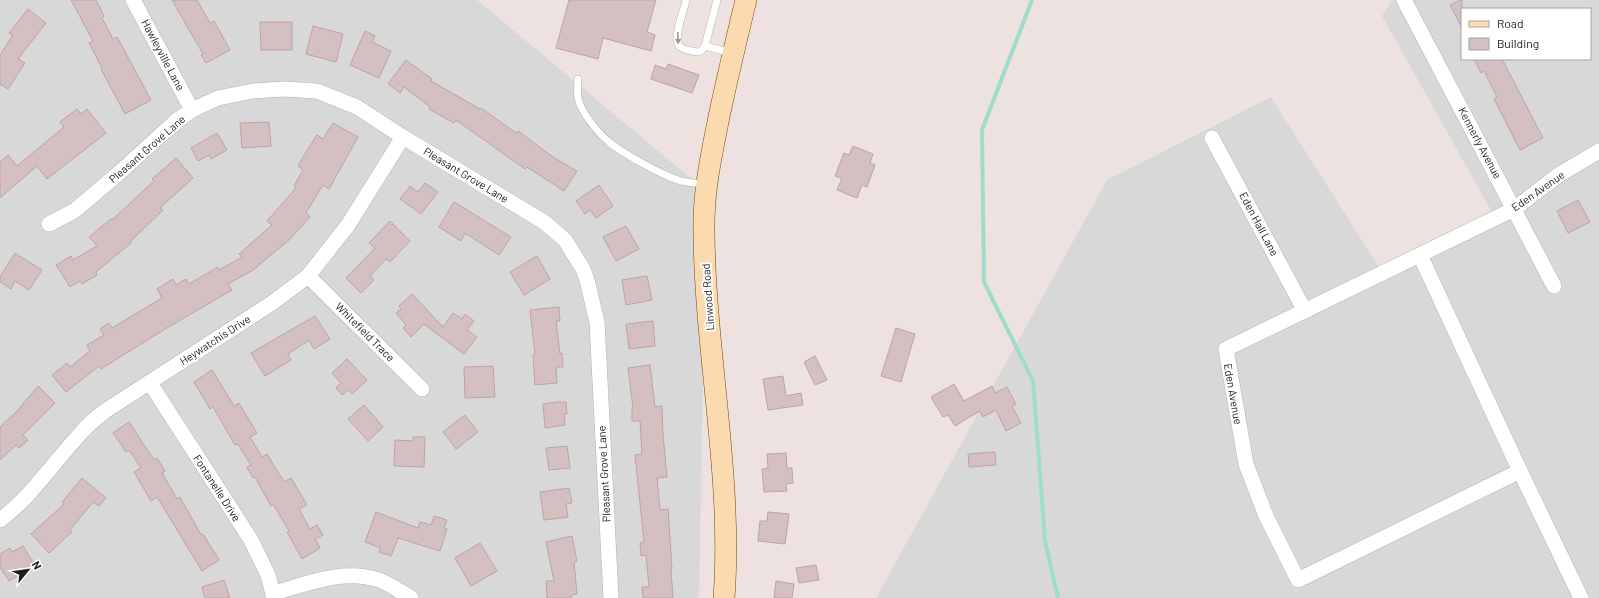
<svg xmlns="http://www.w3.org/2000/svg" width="1599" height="598" viewBox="0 0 1599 598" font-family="Barlow,sans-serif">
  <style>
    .residential { fill: #d9d8d8; fill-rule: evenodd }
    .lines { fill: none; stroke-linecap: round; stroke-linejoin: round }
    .stream { stroke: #9eddcd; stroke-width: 4 }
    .building { fill: #d4c0c1; stroke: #bfa2a3 }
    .lane-casing { stroke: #b4b4b4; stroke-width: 8 }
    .street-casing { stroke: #b4b4b4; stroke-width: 16 }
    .secondary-casing { stroke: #734801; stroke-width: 22 }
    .lane { stroke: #fff; stroke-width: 7 }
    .street { stroke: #fff; stroke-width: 15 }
    .secondary { stroke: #fbdab0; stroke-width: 21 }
    .oneway { fill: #989898 }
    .labels { text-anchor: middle; stroke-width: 4; stroke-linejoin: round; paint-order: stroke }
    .street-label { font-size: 11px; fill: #1b1b1b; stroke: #fff }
  </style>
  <rect width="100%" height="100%" fill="#ede2e0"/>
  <g class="residential">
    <polygon points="0,0 477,0 706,191 699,598 0,598"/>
    <path d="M 1392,0 L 1599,0 L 1599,598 L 876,598 L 1107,180 L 1271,97 L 1380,269 L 1492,212 L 1382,16 ZM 1462,9 L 1590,9 L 1590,59 L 1462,59 Z"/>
  </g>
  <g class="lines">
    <polyline class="stream" points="1032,0 982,130 984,282 1033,381 1045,541 1058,598"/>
  </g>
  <g class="building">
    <polygon points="71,0 96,0 104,16 102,18 113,39 117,37 151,100 125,114 101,69 102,68 89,43 93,41"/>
    <polygon points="172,0 197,0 210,23 214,21 230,50 206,63 201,55 203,54"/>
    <polygon points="569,0 656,0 647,32 655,35 651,51 603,38 598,59 556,48"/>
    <polygon points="1460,0 1462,0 1462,28 1450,5"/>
    <polygon points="28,9 46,23 18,59 25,63 8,89 0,84 0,55 13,35 9,33"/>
    <polygon points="260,22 292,22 292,50 261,50"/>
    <polygon points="313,26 343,34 336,62 306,54"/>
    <polygon points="365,31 375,36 372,42 391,51 379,78 350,65"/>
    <polygon points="1474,59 1502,59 1543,138 1520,150 1494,99 1497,97 1484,71 1481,73"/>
    <polygon points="406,60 432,79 431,81 480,109 481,108 516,133 518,131 553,157 577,171 564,191 527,167 525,169 456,120 454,123 429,109 430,107 404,87 400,93 388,84"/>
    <polygon points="668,64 699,75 692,93 651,79 655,65 666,69"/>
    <polygon points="77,109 81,114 87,109 106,133 47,179 37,166 0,198 0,162 8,155 17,166 64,127 60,122"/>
    <polygon points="269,122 271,146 242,148 240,123"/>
    <polygon points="333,123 358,137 329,189 323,185 306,213 310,217 289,240 253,270 228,284 232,290 165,329 101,369 99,366 66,392 52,375 67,363 70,367 90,351 87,345 104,335 100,329 109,323 112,328 162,298 157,289 173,279 176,285 186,279 189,284 218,267 219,270 242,257 239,254 272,225 267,221 296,188 294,186 303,170 298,166 303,157 317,135 323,139"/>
    <polygon points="217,133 227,150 211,159 209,155 198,161 191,148"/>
    <polygon points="853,146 873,154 870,163 875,165 867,187 862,185 857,198 837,190 842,178 835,176 844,153 849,155"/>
    <polygon points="176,158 193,178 160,208 163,210 130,242 131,243 96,272 97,275 82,284 80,281 70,287 56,265 71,256 73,260 97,246 89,237 111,219 112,220 154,181 152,179"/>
    <polygon points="425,183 438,192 421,214 400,199 410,186 418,192"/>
    <polygon points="599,185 613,206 596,218 590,210 585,214 576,201"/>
    <polygon points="1578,200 1590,222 1568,233 1557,211"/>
    <polygon points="454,202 511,237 499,255 465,233 461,241 439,227"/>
    <polygon points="390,221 410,241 390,262 386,259 370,276 374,280 361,293 346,278 375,248 369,243"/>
    <polygon points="626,226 639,249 616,261 603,237"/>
    <polygon points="15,253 42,270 29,290 15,281 11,289 0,282 0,277"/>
    <polygon points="537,256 550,279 524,295 510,272"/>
    <polygon points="647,276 652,300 626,305 622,280"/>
    <polygon points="412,294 443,327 453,313 462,319 465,314 474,321 467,330 477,337 464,354 424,324 411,337 403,328 406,325 396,313 401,309 399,306"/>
    <polygon points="559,307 560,321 556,321 560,354 562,353 563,367 556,367 557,383 535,385 533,355 535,355 530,310"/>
    <polygon points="315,316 330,339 314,349 309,340 288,354 291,360 265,376 251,353"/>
    <polygon points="653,321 655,346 629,349 626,324"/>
    <polygon points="896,328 915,334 901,382 881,376"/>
    <polygon points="815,356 827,380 815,385 804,362"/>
    <polygon points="347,359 367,380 352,394 348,390 342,395 336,388 341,383 332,373"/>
    <polygon points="650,365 655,407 662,406 663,435 667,477 657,478 660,510 668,509 672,569 671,569 673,598 643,598 642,587 649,587 646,555 641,556 640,543 644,542 635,455 642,454 640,421 632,421 632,408 633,408 628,368"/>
    <polygon points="493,366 495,397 465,398 464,367"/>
    <polygon points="212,370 234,406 239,403 257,433 250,437 262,457 267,454 284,482 291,478 307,505 299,509 310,529 317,525 323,535 315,539 320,548 302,559 287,532 289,531 273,504 271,506 255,477 253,478 247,467 251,465 238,444 235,445 213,407 210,409 194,382"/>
    <polygon points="783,376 786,396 801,393 803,405 768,410 763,379"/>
    <polygon points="954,384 964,401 992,386 995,393 1007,387 1016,404 1012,406 1021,423 1006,431 996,410 983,417 980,411 955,426 948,415 943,417 931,397"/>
    <polygon points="38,386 55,403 23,435 28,440 19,448 16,445 0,460 0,427 18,410"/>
    <polygon points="559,402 566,402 567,414 564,414 565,425 545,428 543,404"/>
    <polygon points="364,405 383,427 368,441 348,419"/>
    <polygon points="465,415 478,432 456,449 443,432"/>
    <polygon points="129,422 154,460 157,458 165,471 162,473 177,499 180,497 201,535 203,534 219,560 202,571 157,497 151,501 134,472 141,468 129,450 126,452 113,433"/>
    <polygon points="413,437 425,437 424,467 394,466 395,440 413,441"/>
    <polygon points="567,446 570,468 549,470 546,448"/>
    <polygon points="995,452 996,465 969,467 968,454"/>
    <polygon points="786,453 787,468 792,468 793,483 786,484 787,491 764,492 762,469 768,468 767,454"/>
    <polygon points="82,478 106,498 99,506 93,502 70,530 72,532 49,553 31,534 64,504 62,502"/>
    <polygon points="569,488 572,503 566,504 568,517 544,520 540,492"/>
    <polygon points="376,512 418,528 420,522 431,525 434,516 447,520 444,528 447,529 440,551 398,538 391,556 379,552 381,548 365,542"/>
    <polygon points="768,512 789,514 785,544 758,541 760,521 767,521"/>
    <polygon points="572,536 577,561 574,562 577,594 571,595 571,598 547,598 546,581 554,581 546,542"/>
    <polygon points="480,543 497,571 471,586 455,558"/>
    <polygon points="23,546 35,566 9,581 0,567 0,554 10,548 12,552"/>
    <polygon points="816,565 819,580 799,583 796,568"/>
    <polygon points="224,580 230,598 205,598 202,587"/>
    <polygon points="776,581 794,584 792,598 774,598"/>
  </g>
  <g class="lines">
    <defs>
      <g id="lane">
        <path d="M 686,0 C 684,10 674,35 678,44 C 680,49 688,50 692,51 C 699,53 701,52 705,46 L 717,0"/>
        <polyline points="705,46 732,53"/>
        <path d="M 578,79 C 578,85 577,92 578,98 C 580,111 599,134 610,143 C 624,154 660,174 678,180 C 686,183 696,183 705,184"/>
      </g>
      <g id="street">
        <polyline points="133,0 192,110"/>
        <polyline points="1404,0 1554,286"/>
        <polyline points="1212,138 1305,311"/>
        <polyline points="49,224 74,211 119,173 176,121 192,110 218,98 253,91 284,89 317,91 357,107 403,137 544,222 565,240 583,269 587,280 597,322 611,598"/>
        <polyline points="1420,255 1520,471 1581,598"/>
        <polyline points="308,276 422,389"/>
        <polyline points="150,383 251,540 268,575 274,598"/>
        <polyline points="1520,471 1298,580 1266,516 1246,464 1226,349 1514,209 1560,174 1599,151"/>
        <path d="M 0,520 C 32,496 53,463 80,434 C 87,425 96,418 105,411 L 272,303 L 308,276 L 348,225 L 403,137"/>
        <path d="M 274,593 C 307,584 344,568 379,580 C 390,584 401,592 411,598"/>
      </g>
      <path id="secondary" d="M 724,598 C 733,476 705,354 704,232 C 703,191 712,152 720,112 C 728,75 737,37 746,0"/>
    </defs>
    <use href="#lane" class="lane-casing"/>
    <use href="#street" class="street-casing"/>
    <use href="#secondary" class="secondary-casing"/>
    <use href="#lane" class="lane"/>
    <use href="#street" class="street"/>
    <use href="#secondary" class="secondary"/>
  </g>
  <defs><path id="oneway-solid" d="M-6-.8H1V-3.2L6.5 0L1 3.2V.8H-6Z"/></defs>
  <use class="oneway" href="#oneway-solid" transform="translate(678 38) rotate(88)"/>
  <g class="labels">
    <g class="street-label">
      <text transform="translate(163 55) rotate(62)" y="4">Hawleyville Lane</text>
      <text transform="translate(1480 143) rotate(62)" y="4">Kennerly Avenue</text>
      <text transform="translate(147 149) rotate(-41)" y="4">Pleasant Grove Lane</text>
      <text transform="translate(466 175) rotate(31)" y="4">Pleasant Grove Lane</text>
      <text transform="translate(1538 191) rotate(-35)" y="4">Eden Avenue</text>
      <text transform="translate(1259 224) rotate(62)" y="4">Eden Hall Lane</text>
      <text transform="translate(708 297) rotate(-94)" y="4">Linwood Road</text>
      <text transform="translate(365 332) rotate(45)" y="4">Whitefield Trace</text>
      <text transform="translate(215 340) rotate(-33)" y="4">Heywatchis Drive</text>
      <text transform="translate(1233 394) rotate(80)" y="4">Eden Avenue</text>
      <text transform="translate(604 474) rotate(-93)" y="4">Pleasant Grove Lane</text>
      <text transform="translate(217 488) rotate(57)" y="4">Fontanelle Drive</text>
    </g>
  </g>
  <rect x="1461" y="8" width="130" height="52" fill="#ffffff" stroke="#a4a4a4"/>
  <rect x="1469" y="21" width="20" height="6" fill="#fbdab0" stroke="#a4a4a4"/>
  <text x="1497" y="28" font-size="12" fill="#1b1b1b">Road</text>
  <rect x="1469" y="38" width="20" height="12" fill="#d4c0c1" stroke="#a4a4a4"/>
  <text x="1497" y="48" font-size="12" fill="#1b1b1b">Building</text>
  <g transform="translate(28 570) rotate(61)" stroke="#ffffff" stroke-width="3" paint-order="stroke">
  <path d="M0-3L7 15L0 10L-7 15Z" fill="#1b1b1b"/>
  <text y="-6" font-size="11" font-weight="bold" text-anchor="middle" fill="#1b1b1b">N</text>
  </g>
</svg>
